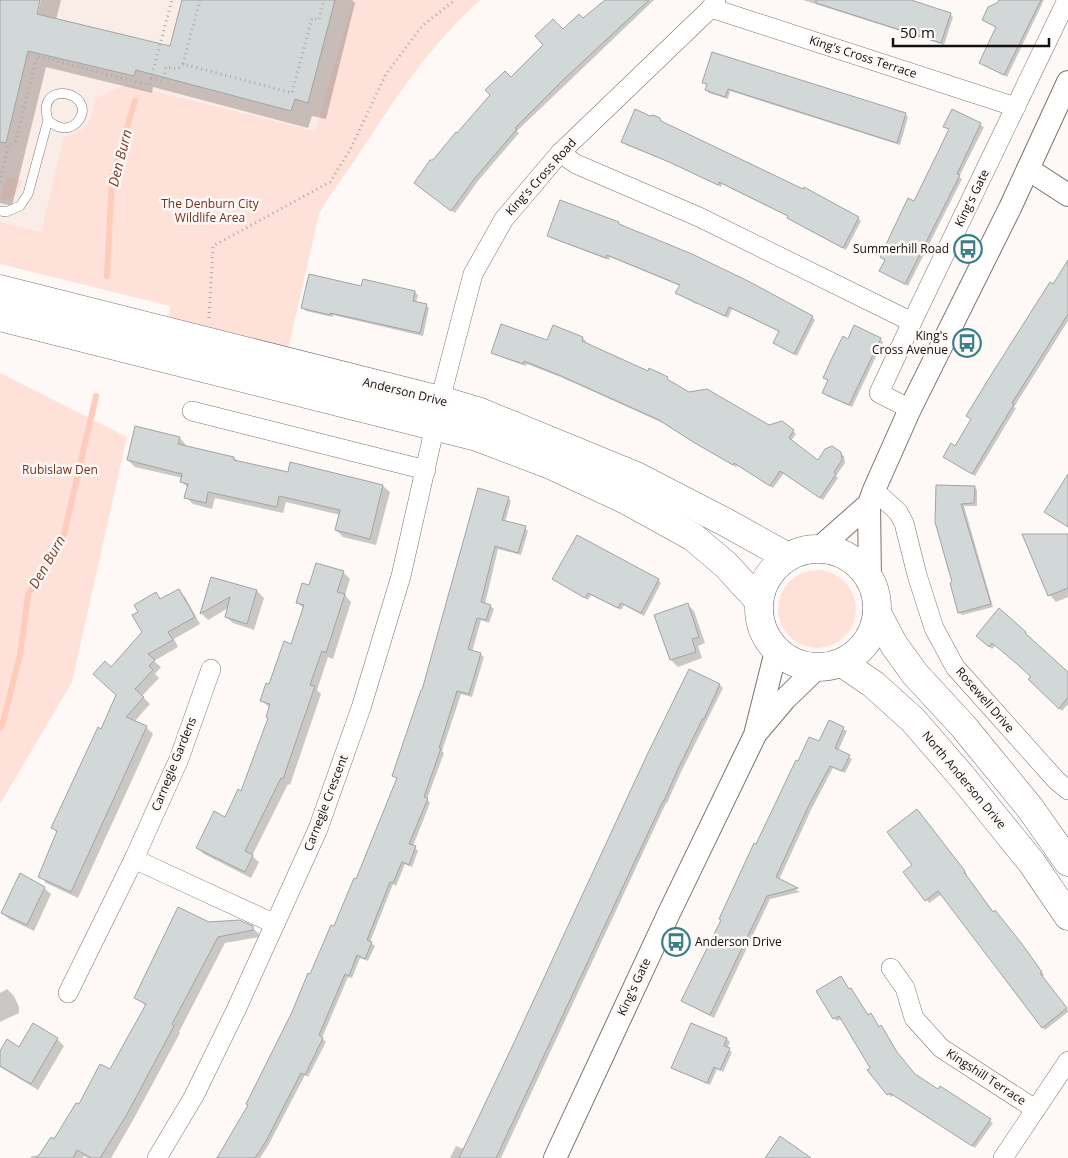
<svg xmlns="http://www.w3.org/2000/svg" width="1068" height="1158" viewBox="0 0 1068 1158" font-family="'Open Sans',sans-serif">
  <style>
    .built { fill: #faece7 }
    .green { fill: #fee2d9 }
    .shadow { fill: #0003 }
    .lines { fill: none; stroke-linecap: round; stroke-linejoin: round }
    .stream { stroke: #feccbb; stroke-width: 6 }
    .building { fill: #d2d8d8; stroke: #9fa4a5 }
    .service-casing { stroke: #787472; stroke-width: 10 }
    .minor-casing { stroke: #787472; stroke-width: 20 }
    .tertiary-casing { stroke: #787472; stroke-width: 24 }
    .primary-casing { stroke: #787472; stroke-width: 29 }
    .path { stroke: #aca8a6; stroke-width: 3; stroke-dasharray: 1 4; stroke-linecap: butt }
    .service { stroke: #fff; stroke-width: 9 }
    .minor { stroke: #fff; stroke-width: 19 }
    .tertiary { stroke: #fff; stroke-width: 22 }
    .primary { stroke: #fff; stroke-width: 28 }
    .labels { text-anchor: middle; stroke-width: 5; stroke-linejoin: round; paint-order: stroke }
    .street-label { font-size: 12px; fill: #121110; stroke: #fef9f7 }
    .park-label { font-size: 12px; fill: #6e321d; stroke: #fef9f7 }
    .poi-label { font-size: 12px; fill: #121110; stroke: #fef9f7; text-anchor: end }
    .water-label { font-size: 14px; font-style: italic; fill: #7b3e29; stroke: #fef9f7 }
  </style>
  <rect width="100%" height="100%" fill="#fef9f7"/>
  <polygon class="built" points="0,0 353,0 315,131 126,84 97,98 92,117 87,126 79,132 41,232 0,264"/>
  <g class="green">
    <path d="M 353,0 L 480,0 C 428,47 393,102 355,160 C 343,178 329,195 319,214 L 288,350 L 168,318 L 170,306 L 0,264 L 0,222 L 41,232 L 64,137 C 90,129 90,123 96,98 L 126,84 L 315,131 Z"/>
    <path d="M 6,176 L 22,180 C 19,193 13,199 0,201 Z"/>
    <polygon points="0,373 127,437 72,682 0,804"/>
    <circle cx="817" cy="609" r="39"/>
  </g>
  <g class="shadow">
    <polygon points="0,0 39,0 34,19 36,20 41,0 61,0 56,20 171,47 183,0 352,0 355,3 326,119 312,116 308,128 153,87 152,93 46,67 12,206 0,203"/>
    <polygon points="606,0 654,0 517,131 519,133 478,181 455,213 418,186 433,161 511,79 563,31 584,20"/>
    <polygon points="803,0 907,0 950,14 953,17 944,45"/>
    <polygon points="1000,0 1044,0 1007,77 980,63 997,28 983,20"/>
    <polygon points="704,82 905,114 908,117 900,145 730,91 728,99 709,93 706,90 708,86"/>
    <polygon points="953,110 984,127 959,177 962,179 908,286 880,271 886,261 881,257 914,202 950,130 945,126"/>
    <polygon points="650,118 659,119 663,123 858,218 861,221 846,250 792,221 789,217 722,184 721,187 674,164 626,145 623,142"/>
    <polygon points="618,223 621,226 812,317 815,320 797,356 774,343 780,332 732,309 728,318 697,303 696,304 677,293 680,286 610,257 609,260 551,238 548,235"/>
    <polygon points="1068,262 1068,321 1014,407 1016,408 975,476 944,457 955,447"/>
    <polygon points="364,281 415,292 418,295 416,303 426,305 429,308 423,336 333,315 333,317 306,311 303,308 362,287"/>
    <polygon points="582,338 586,341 585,344 648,372 667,378 669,382 689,393 769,426 793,431 796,434 791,441 818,462 840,453 844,456 845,463 836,476 838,478 823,500 784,473 773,488 737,465 736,467 663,423 563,378 527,364 526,366 496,355 493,352 548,341"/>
    <polygon points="880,339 883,342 852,407 827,396 824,393 829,381 825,378 849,340"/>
    <polygon points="180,438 186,445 186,447 234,458 238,462 288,474 383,486 390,492 376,545 343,537 336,530 340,515 286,502 283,513 215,498 212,509 193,504 186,497 188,488 182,482 183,478 135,467 128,460"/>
    <polygon points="974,487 977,490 977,506 964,506 993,607 962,615 959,612 953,583 936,522"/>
    <polygon points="508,498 511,501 505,522 525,528 528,531 521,555 498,549 485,604 490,606 494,609 489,623 481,620 472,652 480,654 484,657 472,697 461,694 442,751 444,753 427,799 430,803 413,846 418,851 412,867 405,864 396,886 393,884 370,942 375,946 368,961 360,958 352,978 348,977 322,1038 326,1042 308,1077 305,1075 269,1144 260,1158 216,1158 217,1156 219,1157 250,1105 357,881 398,779 393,776"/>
    <polygon points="1068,537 1068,597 1056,602 1050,595"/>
    <polygon points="343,572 350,579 345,595 351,602 333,659 328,657 317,690 321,694 290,785 288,784 252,856 259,862 251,878 204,854 197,848 226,819 242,792 269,719 267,717 270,708 262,701 292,645 304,609 297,602 310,586"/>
    <polygon points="212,578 257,591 264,598 254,630 233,623 226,617 228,608 208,620 202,614"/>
    <polygon points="553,579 658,580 661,583 644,616 624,605 621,610 591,595 588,600"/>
    <polygon points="178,590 185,597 200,624 174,639 178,647 154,661 161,667 155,674 159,678 142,696 150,704 134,722 146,727 153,734 78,898 46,883 40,876 58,833 53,828 118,696 111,668 144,633 139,612 156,594 162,600"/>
    <polygon points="688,605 694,611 705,643 698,646 702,658 678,667 671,660 656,615"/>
    <polygon points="999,610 1032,639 1029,639 1068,672 1068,706 1067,705 1062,711 1030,679 1032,677 996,645 992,649 980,639"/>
    <polygon points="690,671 720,685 723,688 680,774 667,803 666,803 501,1158 450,1158 456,1146 464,1149"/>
    <polygon points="829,722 847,731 838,751 852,759 845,773 833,768 811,810 779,880 800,892 770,899 714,1018 682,1001 798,762 820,743"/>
    <polygon points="920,813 967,874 966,875 994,913 1024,949 1044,975 1042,977 1068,1010 1068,1012 1045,1030 942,894 929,903 905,872 914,865"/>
    <polygon points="44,888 51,894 34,931 9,919 2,913"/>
    <polygon points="209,923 252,927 259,934 259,937 225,943 179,1032 180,1033 132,1122 111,1158 88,1158 84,1156 83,1158 30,1158 32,1156 41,1155 54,1141 79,1106 110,1070 146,1006 136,998"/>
    <polygon points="7,989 14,996 19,1007 19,1013 0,1022 0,993"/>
    <polygon points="851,989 868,1016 871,1015 880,1028 881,1027 884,1030 900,1057 916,1076 993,1123 975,1148 894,1095 891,1097 888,1094 842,1018 837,1021 834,1018 818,992"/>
    <polygon points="691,1024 727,1039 730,1042 727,1049 732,1052 723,1072 717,1069 710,1085 676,1070 673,1067"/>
    <polygon points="33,1025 57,1039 64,1046 38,1090 0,1067 0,1053 19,1048"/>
  </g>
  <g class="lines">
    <g class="stream">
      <polyline points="107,276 112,178 135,101"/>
      <polyline points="0,728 2,726 20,655 28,595 64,534 96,396"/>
    </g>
  </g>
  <g class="building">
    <polygon points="0,0 40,0 37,14 170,46 182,0 335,0 308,103 295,99 291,111 136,70 134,76 28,51 6,143 0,142"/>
    <polygon points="605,0 649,0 562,81 515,128 517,129 475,178 451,211 414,183 430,160 433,160 456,132 457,133 490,95 485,90 505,71 511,77 543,45 535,36 553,19 563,29 579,14 583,18"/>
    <polygon points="816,0 911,0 951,13 941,43 816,3"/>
    <polygon points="999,0 1041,0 1004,75 979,63 996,27 982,20 988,7 997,3"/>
    <polygon points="712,52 906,113 897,143 728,89 725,97 705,90 707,84 702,83"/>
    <polygon points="635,109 650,116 653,115 660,118 661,121 803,189 804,187 859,217 843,248 787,218 788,216 719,182 718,185 669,162 621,142"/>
    <polygon points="952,109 981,123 957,174 960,175 905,284 879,271 885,260 880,257 908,198 914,201 938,152 949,129 943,127"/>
    <polygon points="560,200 619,222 619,224 692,254 748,281 813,316 794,354 773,343 779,331 729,307 725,316 675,293 680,285 607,255 606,258 547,236"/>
    <polygon points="1068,260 1068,314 1012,403 1014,404 972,474 943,457 951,443 955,446 971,419 966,416 991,375 1050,282 1053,284"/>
    <polygon points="309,274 361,286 363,279 415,291 413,301 427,304 420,333 330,313 330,315 301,308"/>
    <polygon points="501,324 547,340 553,325 583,337 582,341 648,371 649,368 668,377 667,379 689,392 707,389 769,425 782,421 794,430 789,438 818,460 825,449 832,446 841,452 842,460 834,472 836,474 820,498 780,471 770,486 734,463 733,465 693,442 659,420 559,375 524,361 523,364 491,353"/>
    <polygon points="854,325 881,338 849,405 822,393 828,380 823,378 832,358 843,336 848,339"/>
    <polygon points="135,426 180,437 178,444 234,457 234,460 288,472 290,462 383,485 370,539 335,530 340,510 279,496 277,507 208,492 206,503 184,498 188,484 180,482 182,474 127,460"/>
    <polygon points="1068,474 1068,527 1044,512"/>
    <polygon points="936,485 975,486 974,503 961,504 991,604 958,613 950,583 952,582 935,522"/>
    <polygon points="478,488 509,497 502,520 526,526 518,553 495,546 481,602 491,605 486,620 477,618 468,649 481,653 469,694 457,691 439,748 441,748 424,797 428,798 409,844 416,846 409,865 402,862 393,883 390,882 367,940 372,942 365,959 357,955 349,976 345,974 319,1035 323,1038 305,1075 301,1073 266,1141 255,1158 217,1158 248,1105 246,1104 292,1012 308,973 310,974 331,925 334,926 354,878 356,879 397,778 392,776 421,690 422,690"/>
    <polygon points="1022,534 1068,534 1068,588 1048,596"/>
    <polygon points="577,535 659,579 641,613 621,603 618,608 588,593 585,598 552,579"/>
    <polygon points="316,563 344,571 337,592 345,594 326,653 322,651 310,685 315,686 283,779 281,778 245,851 253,855 245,872 196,848 214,811 225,817 238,789 241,791 268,718 266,717 270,704 260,701 266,683 269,684 284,641 291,644 304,605 296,603 302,583 309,585"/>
    <polygon points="211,577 257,590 247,624 225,617 230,597 200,614"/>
    <polygon points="179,589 195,617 168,632 173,640 148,654 155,660 149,666 153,670 135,689 144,697 126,717 147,726 71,892 38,877 57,831 51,828 98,727 101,729 116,695 93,674 105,661 111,667 142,632 132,615 138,612 134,605 156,592 160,599"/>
    <polygon points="688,603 699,637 692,639 696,652 670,660 654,615"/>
    <polygon points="999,608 1026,632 1025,633 1068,672 1068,697 1059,709 1028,679 1031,677 1017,664 992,643 989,647 976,636"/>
    <polygon points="689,669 720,684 704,719 703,718 677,771 664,801 663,801 496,1158 459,1158 512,1047 647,755"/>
    <polygon points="829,720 844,727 835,748 850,755 842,771 830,766 808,807 776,877 798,888 767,896 710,1015 681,1001 721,920 719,919 754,843 756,844 796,760 798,761 809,737 819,741"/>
    <polygon points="917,809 965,871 964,872 993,912 995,910 1022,944 1042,972 1040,973 1067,1008 1042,1028 938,891 925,901 903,872 912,865 887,832"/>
    <polygon points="20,873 45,887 27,925 1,913"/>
    <polygon points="178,907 209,922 239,920 253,926 253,930 218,937 172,1024 174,1026 126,1116 100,1158 91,1158 77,1150 73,1158 37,1158 51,1137 54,1139 76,1103 79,1104 100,1064 110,1069 146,1004 134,998"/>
    <polygon points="841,976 849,989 851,988 868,1015 871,1013 879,1027 881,1025 897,1052 915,1074 938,1089 940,1086 991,1119 972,1146 890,1093 887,1095 867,1070 870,1068 839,1016 833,1019 816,991"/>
    <polygon points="33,1023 58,1038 31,1084 0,1066 0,1051 7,1039 19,1047"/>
    <polygon points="691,1023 727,1038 724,1046 730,1048 720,1070 714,1067 707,1083 671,1068"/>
    <polygon points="780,1136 811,1158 765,1158"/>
  </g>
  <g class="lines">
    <defs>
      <path id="service" d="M 0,211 L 6,212 L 20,206 L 28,194 L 48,120 C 35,78 97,92 79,120 C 70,132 57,129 48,120"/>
      <g id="minor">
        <polyline points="711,8 1016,107"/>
        <polyline points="560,153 576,164 699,217 912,322"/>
        <polyline points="440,400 473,274 504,219 560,153 711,8 716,0"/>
        <polyline points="910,409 879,393 912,322 1067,0"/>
        <polyline points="192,411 426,470"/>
        <polyline points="874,490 898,512 904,523 917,575 934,628 955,667 1056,780 1068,790"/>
        <polyline points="134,859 275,924"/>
        <polyline points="891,968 905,988 914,1018 941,1048 1035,1109"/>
        <polyline points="68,993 134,859 179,759 211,669"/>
        <polyline points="157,1158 194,1096 236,1010 318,829 361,708 401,576 435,426"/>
        <polyline points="1003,1158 1068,1061"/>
      </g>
      <g id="tertiary">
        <polyline points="1028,169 1068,195"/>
        <polyline points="818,549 869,504"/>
        <polyline points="870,579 869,504 874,490 910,409 1010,208 1068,82"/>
        <polyline points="758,731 785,699 817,668"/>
        <polyline points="555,1158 669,913 755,735 776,651"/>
      </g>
      <g id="primary">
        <polyline points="0,289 440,400 480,412 636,476 727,523 788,557"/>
        <polyline points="0,317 477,437 553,466 626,500 693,537 726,565 759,601"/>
        <circle cx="818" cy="608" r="59"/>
        <polyline points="877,613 894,645 915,674 963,726 1030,808 1068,862"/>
        <polyline points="842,663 873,684 913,720 964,779 1032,863 1068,916"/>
      </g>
    </defs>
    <use href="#service" class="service-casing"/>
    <use href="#minor" class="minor-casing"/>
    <use href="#tertiary" class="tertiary-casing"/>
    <use href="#primary" class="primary-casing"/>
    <g class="path">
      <polyline points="200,0 183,64 292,93 312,18 319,20 324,0"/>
      <polyline points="151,78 163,81 166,67 178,69 183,64"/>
      <polyline points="0,182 8,146 16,140 37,56 149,85 172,0"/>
      <polyline points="209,318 213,246 330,182 350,150 386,74 422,26 455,0"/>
    </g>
    <use href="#service" class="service"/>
    <use href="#minor" class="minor"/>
    <use href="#tertiary" class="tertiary"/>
    <use href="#primary" class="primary"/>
  </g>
  <defs>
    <symbol id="bus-ring" viewBox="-11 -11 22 22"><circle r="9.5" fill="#fef9f7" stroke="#387f88" stroke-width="1.5"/><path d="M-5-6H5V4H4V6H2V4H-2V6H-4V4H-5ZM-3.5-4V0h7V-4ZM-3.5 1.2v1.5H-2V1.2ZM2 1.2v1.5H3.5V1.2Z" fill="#387f88"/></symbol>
  </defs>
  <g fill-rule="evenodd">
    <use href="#bus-ring" x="952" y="233" width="32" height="32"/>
    <use href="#bus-ring" x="951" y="327" width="32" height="32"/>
    <use href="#bus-ring" x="660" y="926" width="32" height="32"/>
  </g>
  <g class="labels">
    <g class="street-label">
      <text transform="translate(863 57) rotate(18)" y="4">King's Cross Terrace</text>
      <text transform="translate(541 177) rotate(-48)" y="4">King's Cross Road</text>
      <text transform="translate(972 198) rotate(-64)" y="4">King's Gate</text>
      <text transform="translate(405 392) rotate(14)" y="4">Anderson Drive</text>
      <text transform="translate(985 700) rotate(49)" y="4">Rosewell Drive</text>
      <text transform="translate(174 764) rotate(-68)" y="4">Carnegie Gardens</text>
      <text transform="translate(964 780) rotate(50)" y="4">North Anderson Drive</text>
      <text transform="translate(326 803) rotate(-69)" y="4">Carnegie Crescent</text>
      <text transform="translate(634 987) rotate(-65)" y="4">King's Gate</text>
      <text transform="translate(986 1077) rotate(33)" y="4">Kingshill Terrace</text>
    </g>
    <g class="park-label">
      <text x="210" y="208">The Denburn City<tspan x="210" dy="14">Wildlife Area</tspan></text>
      <text x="60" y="474">Rubislaw Den</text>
    </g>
    <g class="poi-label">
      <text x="949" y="253">Summerhill Road</text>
      <text x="948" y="340">King's<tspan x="948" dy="14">Cross Avenue</tspan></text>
      <text x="695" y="946" text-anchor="start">Anderson Drive</text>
    </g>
    <g class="water-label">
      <text transform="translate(120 158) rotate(-76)" y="5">Den Burn</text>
      <text transform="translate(47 562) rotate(-60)" y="5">Den Burn</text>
    </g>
  </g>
  <path d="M893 38v8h156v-8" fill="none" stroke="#121110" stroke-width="2.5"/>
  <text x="900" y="38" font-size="15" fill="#121110" stroke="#fef9f7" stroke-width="4" paint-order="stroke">50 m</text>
</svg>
